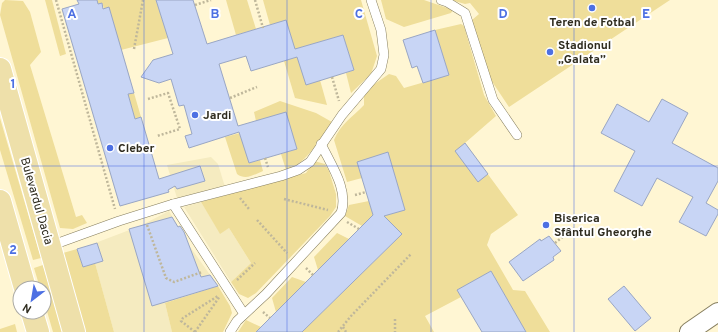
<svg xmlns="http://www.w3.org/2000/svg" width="718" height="332" viewBox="0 0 718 332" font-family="Overpass,sans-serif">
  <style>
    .built { fill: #f5ebc0 }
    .green { fill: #efde9a }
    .building { fill: #c8d5f5; stroke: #99a6c4 }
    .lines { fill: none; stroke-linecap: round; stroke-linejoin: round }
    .service-casing { stroke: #867e5e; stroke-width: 10 }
    .minor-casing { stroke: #867e5e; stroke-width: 20 }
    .primary-casing { stroke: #fff; stroke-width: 24 }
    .path { stroke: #bfb79b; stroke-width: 2.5; stroke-dasharray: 2 2; stroke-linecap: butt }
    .service { stroke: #fff; stroke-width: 9 }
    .minor { stroke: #fff; stroke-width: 18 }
    .primary { stroke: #eee0aa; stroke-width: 22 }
    .grid { fill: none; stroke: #4d70e3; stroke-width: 1; stroke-opacity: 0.55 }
    .poi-dot { fill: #4d70e3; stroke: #fff; stroke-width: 1.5 }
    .labels { text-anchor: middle; stroke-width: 4; stroke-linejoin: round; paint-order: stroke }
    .poi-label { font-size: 12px; font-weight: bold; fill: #2e2b1e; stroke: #fff; text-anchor: start }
    .street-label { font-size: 12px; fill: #2e2b1e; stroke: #fff }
    .grid-label { font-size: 13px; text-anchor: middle; font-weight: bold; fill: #4d70e3; stroke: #fff; stroke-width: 4; stroke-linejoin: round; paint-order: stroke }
  </style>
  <rect width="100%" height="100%" fill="#fff6d3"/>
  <g class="built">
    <polygon points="211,157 218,164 225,187 177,198 167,165"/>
    <polygon points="201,202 220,233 229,228 251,263 231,282 184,207"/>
    <polygon points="169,211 188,244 218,286 165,303 172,332 114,332 90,245 140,226"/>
  </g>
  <g class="green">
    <polygon points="5,0 23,1 30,12 41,52 30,65 76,217 82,215 87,223 73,229 60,228 0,15 2,3"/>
    <polygon points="45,0 52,0 66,54 60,56"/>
    <polygon points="97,0 156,0 168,38 121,50 102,3 98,4"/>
    <polygon points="226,0 247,0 256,29 236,35"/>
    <polygon points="263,0 361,0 377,56 371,74 351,93 346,73 354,70 343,35 295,49 286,21 270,25"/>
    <polygon points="381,0 424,0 453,10 451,13 404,27 386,19"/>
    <polygon points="451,0 670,0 509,107 491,80 472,20 479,14 470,3 465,4"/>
    <path d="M 461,24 L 464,26 L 484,95 L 496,116 L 465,143 L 518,215 L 491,234 L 487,245 L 513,290 L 525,291 L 550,332 L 526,332 L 491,271 L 458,290 L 461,297 L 425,316 L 434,332 L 302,332 L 402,234 L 384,216 L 405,210 L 388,153 L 357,162 L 362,178 L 347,182 L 334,140 C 341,123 352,118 364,105 L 364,95 L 373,85 L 389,74 L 396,76 L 404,88 L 449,75 L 435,30 Z"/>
    <polygon points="297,57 320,80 327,105 295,98 284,61"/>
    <polygon points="134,93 141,117 135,119 128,94"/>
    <path d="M 280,101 L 316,113 L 332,122 C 319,139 308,163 286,170 L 281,154 L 297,149 L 286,113 L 256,121 L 254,112 Z"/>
    <polygon points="0,118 41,258 33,260 0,150"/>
    <path d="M 240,133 L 249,163 L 260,160 L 263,171 C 255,174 246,181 237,174 L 225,137 Z"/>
    <polygon points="314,161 325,164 329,171 336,194 336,207 330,216 256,293 248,298 239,294 231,282 251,263 229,228 220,234 201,202 306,173"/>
    <polygon points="369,201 373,215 362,226 345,216 349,205"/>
    <polygon points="337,233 349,239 318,270 314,257"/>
    <polygon points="77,249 83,267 95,263 114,332 84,332 67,274 63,253"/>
    <polygon points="43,265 63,332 53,332 44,301 44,288 40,288 34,268"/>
    <polygon points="292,277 306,282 276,312 272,298"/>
    <polygon points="218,286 230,306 232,313 223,332 172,332 165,303"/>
    <polygon points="246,320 261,327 256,332 238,332"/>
    <polygon points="15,324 17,332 0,332 0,329"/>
  </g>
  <g class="building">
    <polygon points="77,0 97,0 98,4 102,3 103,9 109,7 134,93 128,94 135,119 141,117 159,179 200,166 205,181 177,189 175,186 168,190 169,192 120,206 62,9 79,4"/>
    <polygon points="156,0 193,0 207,44 286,20 295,49 343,35 354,70 306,85 297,57 251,71 246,56 219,64 238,126 286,112 297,149 249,163 239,132 189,148 185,136 192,134 184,105 179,106 171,79 159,83 141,77 153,60 173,54"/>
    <polygon points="435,30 449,75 423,83 417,66 412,68 403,40"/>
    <polygon points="662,99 688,113 672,143 718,168 718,181 706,203 718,210 718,214 706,236 679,222 693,197 657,178 642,206 614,191 635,151 601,133 617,104 649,122"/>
    <polygon points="465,143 488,174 478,182 455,151"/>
    <polygon points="388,152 405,210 384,216 402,234 302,332 256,332 373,215 357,162"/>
    <polygon points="172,217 178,227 180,226 184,232 201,277 210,275 218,286 152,306 129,229"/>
    <polygon points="549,236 561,251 553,257 554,260 523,281 509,262 540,239 541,241"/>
    <polygon points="97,243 103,261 83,267 77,249"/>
    <polygon points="491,271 526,332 482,332 457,290"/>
    <polygon points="624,286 651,318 635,331 608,299"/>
  </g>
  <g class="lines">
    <defs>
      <g id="service">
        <polyline points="441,0 447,2 465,13 493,100 517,135"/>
        <polyline points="173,204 244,314"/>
        <polyline points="50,246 119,221 173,204 281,176 298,170 310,162 342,115 381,69 384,55 381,30 371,0"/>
        <path d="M 230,332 L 237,321 L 266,294 L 341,213 C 349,190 331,165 321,144"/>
      </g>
      <polyline id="minor" points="689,332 718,312"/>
      <g id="primary">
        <polyline points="0,69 74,332"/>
        <polyline points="0,201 25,288"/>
        <polyline points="32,312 38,332"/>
      </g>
    </defs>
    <use href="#service" class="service-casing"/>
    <use href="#minor" class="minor-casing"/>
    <use href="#primary" class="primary-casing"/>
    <g class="path">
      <polyline points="56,0 115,209"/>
      <polyline points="255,0 263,28"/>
      <polyline points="195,5 211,0"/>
      <polyline points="134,49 143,0"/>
      <polyline points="332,77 339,101"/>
      <polyline points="230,98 257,87"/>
      <polyline points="148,99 168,93 180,129 157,136"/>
      <polyline points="265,158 268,167"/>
      <polyline points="355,195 366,192"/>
      <polyline points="240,198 249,209"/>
      <polyline points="284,199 328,210"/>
      <polyline points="257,220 287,253"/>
      <polyline points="347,222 359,229"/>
      <polyline points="147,225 166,278 174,282 202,272"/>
      <polyline points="555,243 574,228"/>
      <polyline points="306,268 313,275"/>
      <polyline points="237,280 255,263"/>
      <polyline points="263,312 270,318"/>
      <polyline points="395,319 395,332"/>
      <polyline points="343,327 346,332"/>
      <polyline points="195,332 181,321 183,318 218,296"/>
      <polyline points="195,332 220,296"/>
      <polyline points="338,332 351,316 411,254"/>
    </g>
    <use href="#service" class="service"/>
    <use href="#minor" class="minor"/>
    <use href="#primary" class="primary"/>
  </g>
  <path class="grid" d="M 144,0 L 144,332M 287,0 L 287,332M 431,0 L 431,332M 574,0 L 574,332M 0,166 L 718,166"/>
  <g class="poi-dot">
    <circle cx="592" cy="8" r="4"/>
    <circle cx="550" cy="52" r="4"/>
    <circle cx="195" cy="115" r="4"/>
    <circle cx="110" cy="148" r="4"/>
    <circle cx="546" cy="225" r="4"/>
  </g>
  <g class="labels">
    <g class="poi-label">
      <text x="592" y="26" text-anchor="middle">Teren de Fotbal</text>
      <text x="558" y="49">Stadionul<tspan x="558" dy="14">„Galata”</tspan></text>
      <text x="203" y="119">Jardi</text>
      <text x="118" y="152">Cleber</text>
      <text x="554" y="222">Biserica<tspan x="554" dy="14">Sfântul Gheorghe</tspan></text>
    </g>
    <g class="street-label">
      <text transform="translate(37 201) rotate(74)" y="4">Bulevardul Dacia</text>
    </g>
  </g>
  <g class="grid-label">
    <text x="72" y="18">A</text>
    <text x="215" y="18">B</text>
    <text x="359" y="18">C</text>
    <text x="503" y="18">D</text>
    <text x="646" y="18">E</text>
    <text x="13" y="88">1</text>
    <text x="13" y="254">2</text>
  </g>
  <g transform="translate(32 300) rotate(211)"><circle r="19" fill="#ffffff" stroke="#abaaa5"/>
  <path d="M0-3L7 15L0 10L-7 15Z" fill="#4d70e3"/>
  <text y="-6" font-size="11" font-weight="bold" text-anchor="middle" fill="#2e2b1e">N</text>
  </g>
</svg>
